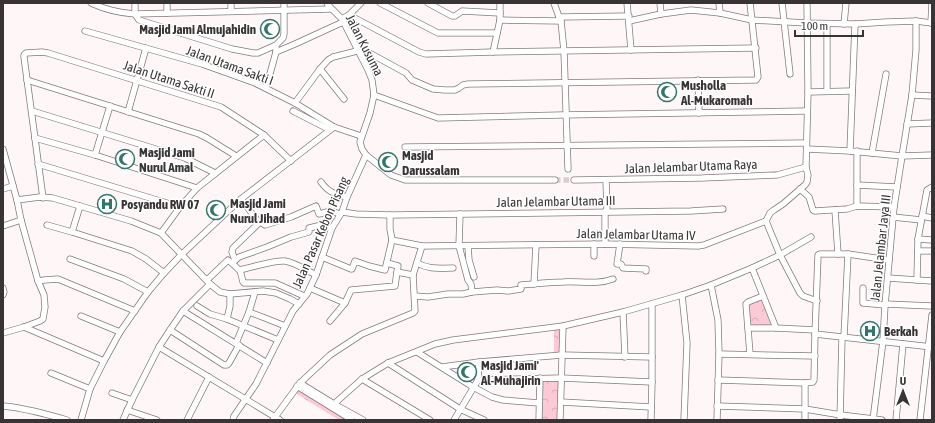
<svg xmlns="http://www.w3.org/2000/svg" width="935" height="423" viewBox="0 0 935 423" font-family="'Asap Condensed',sans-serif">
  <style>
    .park { fill: url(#park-crowns) }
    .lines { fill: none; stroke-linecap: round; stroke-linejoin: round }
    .minor-tunnel { stroke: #d7cfd1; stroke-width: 5.5; stroke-dasharray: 5.5 3; stroke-linecap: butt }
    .minor-casing { stroke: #837a7c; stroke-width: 7 }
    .minor { stroke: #fff; stroke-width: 5.5 }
    .labels { text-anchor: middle; stroke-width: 3; stroke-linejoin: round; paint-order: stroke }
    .poi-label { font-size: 13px; font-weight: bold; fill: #383435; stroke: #fff; text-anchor: start }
    .street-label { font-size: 13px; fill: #383435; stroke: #fff }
  </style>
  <defs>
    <pattern id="park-crowns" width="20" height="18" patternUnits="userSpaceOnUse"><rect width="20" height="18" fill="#fcc9d7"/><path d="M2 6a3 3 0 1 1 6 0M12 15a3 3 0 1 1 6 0" fill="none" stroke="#d9adb9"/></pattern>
  </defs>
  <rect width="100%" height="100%" fill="#fff6f8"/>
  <g class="park">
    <polygon points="763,297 774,326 750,327 746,303"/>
    <polygon points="562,327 562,354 554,355 554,329"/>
    <polygon points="540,379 561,379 559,420 539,420"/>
    <polygon points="301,382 366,420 339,420 295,393"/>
  </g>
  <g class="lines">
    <polyline class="minor-tunnel" points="555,180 574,180"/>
    <defs>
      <g id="minor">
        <path d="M 91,3 C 104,9 120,13 135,14 L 331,9"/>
        <polyline points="135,3 135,14 139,20 232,49 253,53 258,53 276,45 283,38 284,34 284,3"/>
        <polyline points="231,3 231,11"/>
        <polyline points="327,3 328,5 342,19 368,70 372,80 374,95 370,113 360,142 362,149 366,155 391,175 405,180 555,180"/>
        <polyline points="380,3 438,33 497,33"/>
        <polyline points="428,3 452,16 455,16 462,11 500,13"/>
        <polyline points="554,3 559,17"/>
        <polyline points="627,3 631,50"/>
        <polyline points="660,3 661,14"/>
        <polyline points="719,3 720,13"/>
        <polyline points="782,3 790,74"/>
        <polyline points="807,3 808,92 806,167 808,175 807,182 805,185 783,204 774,210 770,213 766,221 780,255 800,293 803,296 817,301"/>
        <polyline points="167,13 167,3"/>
        <polyline points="349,15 361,3"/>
        <polyline points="342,19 349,15 419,52 426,54 493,52 756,48"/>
        <polyline points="500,20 561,21"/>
        <polyline points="629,21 661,14 691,10 720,13 752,20 807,23 855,24 886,22 916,21 932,23"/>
        <polyline points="931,23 932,3"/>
        <polyline points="827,24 827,91"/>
        <polyline points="844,24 846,3"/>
        <polyline points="85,31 202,64 255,83 295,103 334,127 361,136"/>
        <polyline points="276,52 295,44 343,22"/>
        <polyline points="493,52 500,20 500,3"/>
        <polyline points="320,69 344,99"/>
        <polyline points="27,80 199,134 207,138 236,156"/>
        <polyline points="698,80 699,113"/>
        <polyline points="266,88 276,52 276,48"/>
        <polyline points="808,92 852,91"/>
        <polyline points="374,95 438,118 561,115 807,111"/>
        <polyline points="912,95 932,96"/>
        <polyline points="295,103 320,69 328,60 333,57 361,50 364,50 406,73 412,80 433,89 445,90 455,90 459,88 463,85 468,84 756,80 758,77 750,3"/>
        <polyline points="32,111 185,158 215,173"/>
        <polyline points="293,111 330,130"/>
        <polyline points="128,112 146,48"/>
        <polyline points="907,124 932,123"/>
        <polyline points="35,138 95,155 197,188"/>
        <polyline points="405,147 806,143"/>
        <polyline points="3,149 17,200 21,220 38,281 44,295 45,307 43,319 40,321 24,327 3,333"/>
        <polyline points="807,149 850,151 902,156 932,155"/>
        <polyline points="850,151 855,24"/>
        <polyline points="872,153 886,74"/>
        <polyline points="95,155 110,106"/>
        <polyline points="38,164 180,207"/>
        <polyline points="568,169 564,51 561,21 559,17 629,16"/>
        <polyline points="574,180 702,178 777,175 806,167"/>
        <path d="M 321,182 C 329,193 335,194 347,197"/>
        <polyline points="857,185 897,187"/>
        <polyline points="3,189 13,186"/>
        <polyline points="800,189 809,197 813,210 815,211 847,209 857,206 894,207"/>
        <polyline points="43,198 24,57 24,55 26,53 42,52 48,53 221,107 264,135 291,161"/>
        <polyline points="241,199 257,220 265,225 291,217 316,206 319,214 331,211 340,214"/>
        <polyline points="17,200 40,197 53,198 131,221 161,233 210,284 220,292 230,294 263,291 276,293 290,299 299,304"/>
        <polyline points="857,206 857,151"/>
        <polyline points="835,210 838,254"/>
        <polyline points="342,212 356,214 390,215 691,211 723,209"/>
        <polyline points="460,214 459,246 468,280 471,284 472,292"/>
        <polyline points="922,216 932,218"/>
        <polyline points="893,217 921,220"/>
        <polyline points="47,225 72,232 132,251 146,259 164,273"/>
        <polyline points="3,226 21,220"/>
        <polyline points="72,232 80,206"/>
        <polyline points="161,233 180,207 197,188 264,135"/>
        <polyline points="918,239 932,240"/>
        <polyline points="392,240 422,246 605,244 698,246 704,245 766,221"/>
        <polyline points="605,244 605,212 607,209 606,180"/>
        <polyline points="620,244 617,264 621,264 623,268 646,269 646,271"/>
        <polyline points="468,246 469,260 474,277"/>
        <polyline points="918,251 932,251"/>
        <polyline points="594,256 594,244"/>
        <polyline points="322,257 351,269 352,269 355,261 369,266 385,270 392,240 390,229 390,215"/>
        <polyline points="70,259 124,279 148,292"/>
        <polyline points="235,260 232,252 233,248 260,222"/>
        <path d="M 232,263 L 239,270 C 251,268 273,260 285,261 C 294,262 308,271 316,275"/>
        <polyline points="387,263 398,266 397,272 413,275"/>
        <path d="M 417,263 C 430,270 439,268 453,268"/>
        <polyline points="752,268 776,328"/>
        <polyline points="240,270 243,282 244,283 275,283 304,296"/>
        <polyline points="888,278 932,281"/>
        <polyline points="207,280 228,260 232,263 239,257 267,247 291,237 309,232 309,228 322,225 332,228"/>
        <polyline points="917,280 918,239 927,190 932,187"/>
        <polyline points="38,281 44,280 58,279 135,311"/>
        <polyline points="534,284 536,245"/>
        <polyline points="711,285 718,320 719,354 717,420"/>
        <polyline points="3,288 4,292 3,295"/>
        <polyline points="310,288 345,303"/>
        <polyline points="863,288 863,303 885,305"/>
        <polyline points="682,295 687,343 684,420"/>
        <path d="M 415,296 L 428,297 L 448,294 L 463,294 L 472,292 L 497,290 L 508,291 L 521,289 L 521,285 C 535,284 549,282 563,282 C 579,281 597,285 613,279"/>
        <polyline points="885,304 932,306"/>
        <polyline points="197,306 210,314 227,319 278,340"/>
        <polyline points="183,311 267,363"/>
        <polyline points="249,312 265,318 285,326"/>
        <polyline points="623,312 625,357"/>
        <polyline points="81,316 120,332"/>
        <polyline points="227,319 230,306 230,294"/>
        <polyline points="330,321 345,303 351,290 395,286 397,272"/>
        <polyline points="24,327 104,361"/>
        <polyline points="748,328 776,328 815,330"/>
        <polyline points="170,330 224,365 227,365 229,363 239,345"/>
        <polyline points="815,334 932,347"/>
        <polyline points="844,337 848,254"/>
        <polyline points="236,343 249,312 255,292"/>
        <polyline points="159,347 280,420"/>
        <polyline points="417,352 473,387 492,397 503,400 539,403"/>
        <polyline points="719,354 815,356"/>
        <polyline points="750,354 746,304 748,302 763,296"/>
        <polyline points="388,363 460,409 484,420"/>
        <polyline points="442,367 479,362 562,355 652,357"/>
        <polyline points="51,373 90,389"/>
        <polyline points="362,379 430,420"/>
        <polyline points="478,380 561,378 652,382"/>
        <polyline points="718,380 805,383"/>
        <polyline points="300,383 334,404 363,420"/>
        <polyline points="297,386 352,420"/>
        <polyline points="112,393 132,400"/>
        <polyline points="561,402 651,407"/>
        <polyline points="334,404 362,379 388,363 435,344 453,340 563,326 623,312 682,295 711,285 752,268 780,255 811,237"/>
        <path d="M 3,406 C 25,408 46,414 67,420"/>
        <polyline points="717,406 805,409 841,415 882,420"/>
        <polyline points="127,410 157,420"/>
        <polyline points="81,420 90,389 104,361 120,332 148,292 164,273 182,254 241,199 334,127"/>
        <polyline points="123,420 132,400 159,347 170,330 183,311 210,284"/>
        <polyline points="187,420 209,377"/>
        <polyline points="233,420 234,416 256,384 293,311 307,294 316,275 332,228 342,212 347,197 366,155"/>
        <polyline points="273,420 275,417 300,383 330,355 362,334 413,313 415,311 413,275 422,246"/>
        <polyline points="454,420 478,380 479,362"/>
        <polyline points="539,420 540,378"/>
        <polyline points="560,420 563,326"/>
        <polyline points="651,420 652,382 652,304"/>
        <polyline points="805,420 805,383 813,382 814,380 815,334 818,255 820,254 848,254 889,260"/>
        <polyline points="840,420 842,337"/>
        <polyline points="873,420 883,341 885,305 894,207 902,156 912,95 916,50 916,21"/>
        <polyline points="896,420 903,344"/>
        <polyline points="920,420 932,315"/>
      </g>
    </defs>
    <use href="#minor" class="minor-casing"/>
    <use href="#minor" class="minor"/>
  </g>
  <defs>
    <symbol id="mosque-ring" viewBox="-11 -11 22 22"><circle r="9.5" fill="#fff" stroke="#31766b" stroke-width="1.5"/><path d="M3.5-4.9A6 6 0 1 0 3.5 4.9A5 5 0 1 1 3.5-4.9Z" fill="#31766b"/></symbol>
    <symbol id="hospital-ring" viewBox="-11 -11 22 22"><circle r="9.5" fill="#fff" stroke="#31766b" stroke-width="1.5"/><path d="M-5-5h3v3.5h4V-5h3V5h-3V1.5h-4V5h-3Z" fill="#31766b"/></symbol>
  </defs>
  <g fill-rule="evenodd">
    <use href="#mosque-ring" x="259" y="18" width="22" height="22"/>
    <use href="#mosque-ring" x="656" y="81" width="22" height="22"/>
    <use href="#mosque-ring" x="114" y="148" width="22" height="22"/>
    <use href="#mosque-ring" x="377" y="151" width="22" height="22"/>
    <use href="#hospital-ring" x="96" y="193" width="22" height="22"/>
    <use href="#mosque-ring" x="205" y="199" width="22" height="22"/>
    <use href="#hospital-ring" x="859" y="320" width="22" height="22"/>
    <use href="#mosque-ring" x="456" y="361" width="22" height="22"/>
  </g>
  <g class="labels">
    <g class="poi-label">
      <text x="256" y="34" text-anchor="end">Masjid Jami Almujahidin</text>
      <text x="681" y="90">Musholla<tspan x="681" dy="15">Al-Mukaromah</tspan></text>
      <text x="139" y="157">Masjid Jami<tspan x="139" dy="15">Nurul Amal</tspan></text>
      <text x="402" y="160">Masjid<tspan x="402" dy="15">Darussalam</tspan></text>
      <text x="230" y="208">Masjid Jami<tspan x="230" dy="15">Nurul Jihad</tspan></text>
      <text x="121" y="209">Posyandu RW 07</text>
      <text x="884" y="336">Berkah</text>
      <text x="481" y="370">Masjid Jami'<tspan x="481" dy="15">Al-Muhajirin</tspan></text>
    </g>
    <g class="street-label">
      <text transform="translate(365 45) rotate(63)" y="5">Jalan Kusuma</text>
      <text transform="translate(230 65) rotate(20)" y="5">Jalan Utama Sakti I</text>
      <text transform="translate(169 79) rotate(18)" y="5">Jalan Utama Sakti II</text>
      <text transform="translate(691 166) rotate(-2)" y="5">Jalan Jelambar Utama Raya</text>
      <text transform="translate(556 201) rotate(-1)" y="5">Jalan Jelambar Utama III</text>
      <text transform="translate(320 232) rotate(-66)" y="5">Jalan Pasar Kebon Pisang</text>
      <text transform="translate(636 234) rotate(1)" y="5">Jalan Jelambar Utama IV</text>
      <text transform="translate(880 248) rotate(-84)" y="5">Jalan Jelambar Jaya III</text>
    </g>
  </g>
  <rect width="935" height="423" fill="none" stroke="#383435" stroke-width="8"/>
  <g transform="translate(903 391)" stroke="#ffffff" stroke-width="3" paint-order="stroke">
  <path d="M0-3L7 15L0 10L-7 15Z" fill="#383435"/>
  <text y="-6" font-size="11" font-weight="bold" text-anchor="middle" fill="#383435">U</text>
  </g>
  <path d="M795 30v6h68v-6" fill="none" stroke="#383435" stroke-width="2"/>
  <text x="801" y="30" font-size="12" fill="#383435" stroke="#ffffff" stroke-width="3" paint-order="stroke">100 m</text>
</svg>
